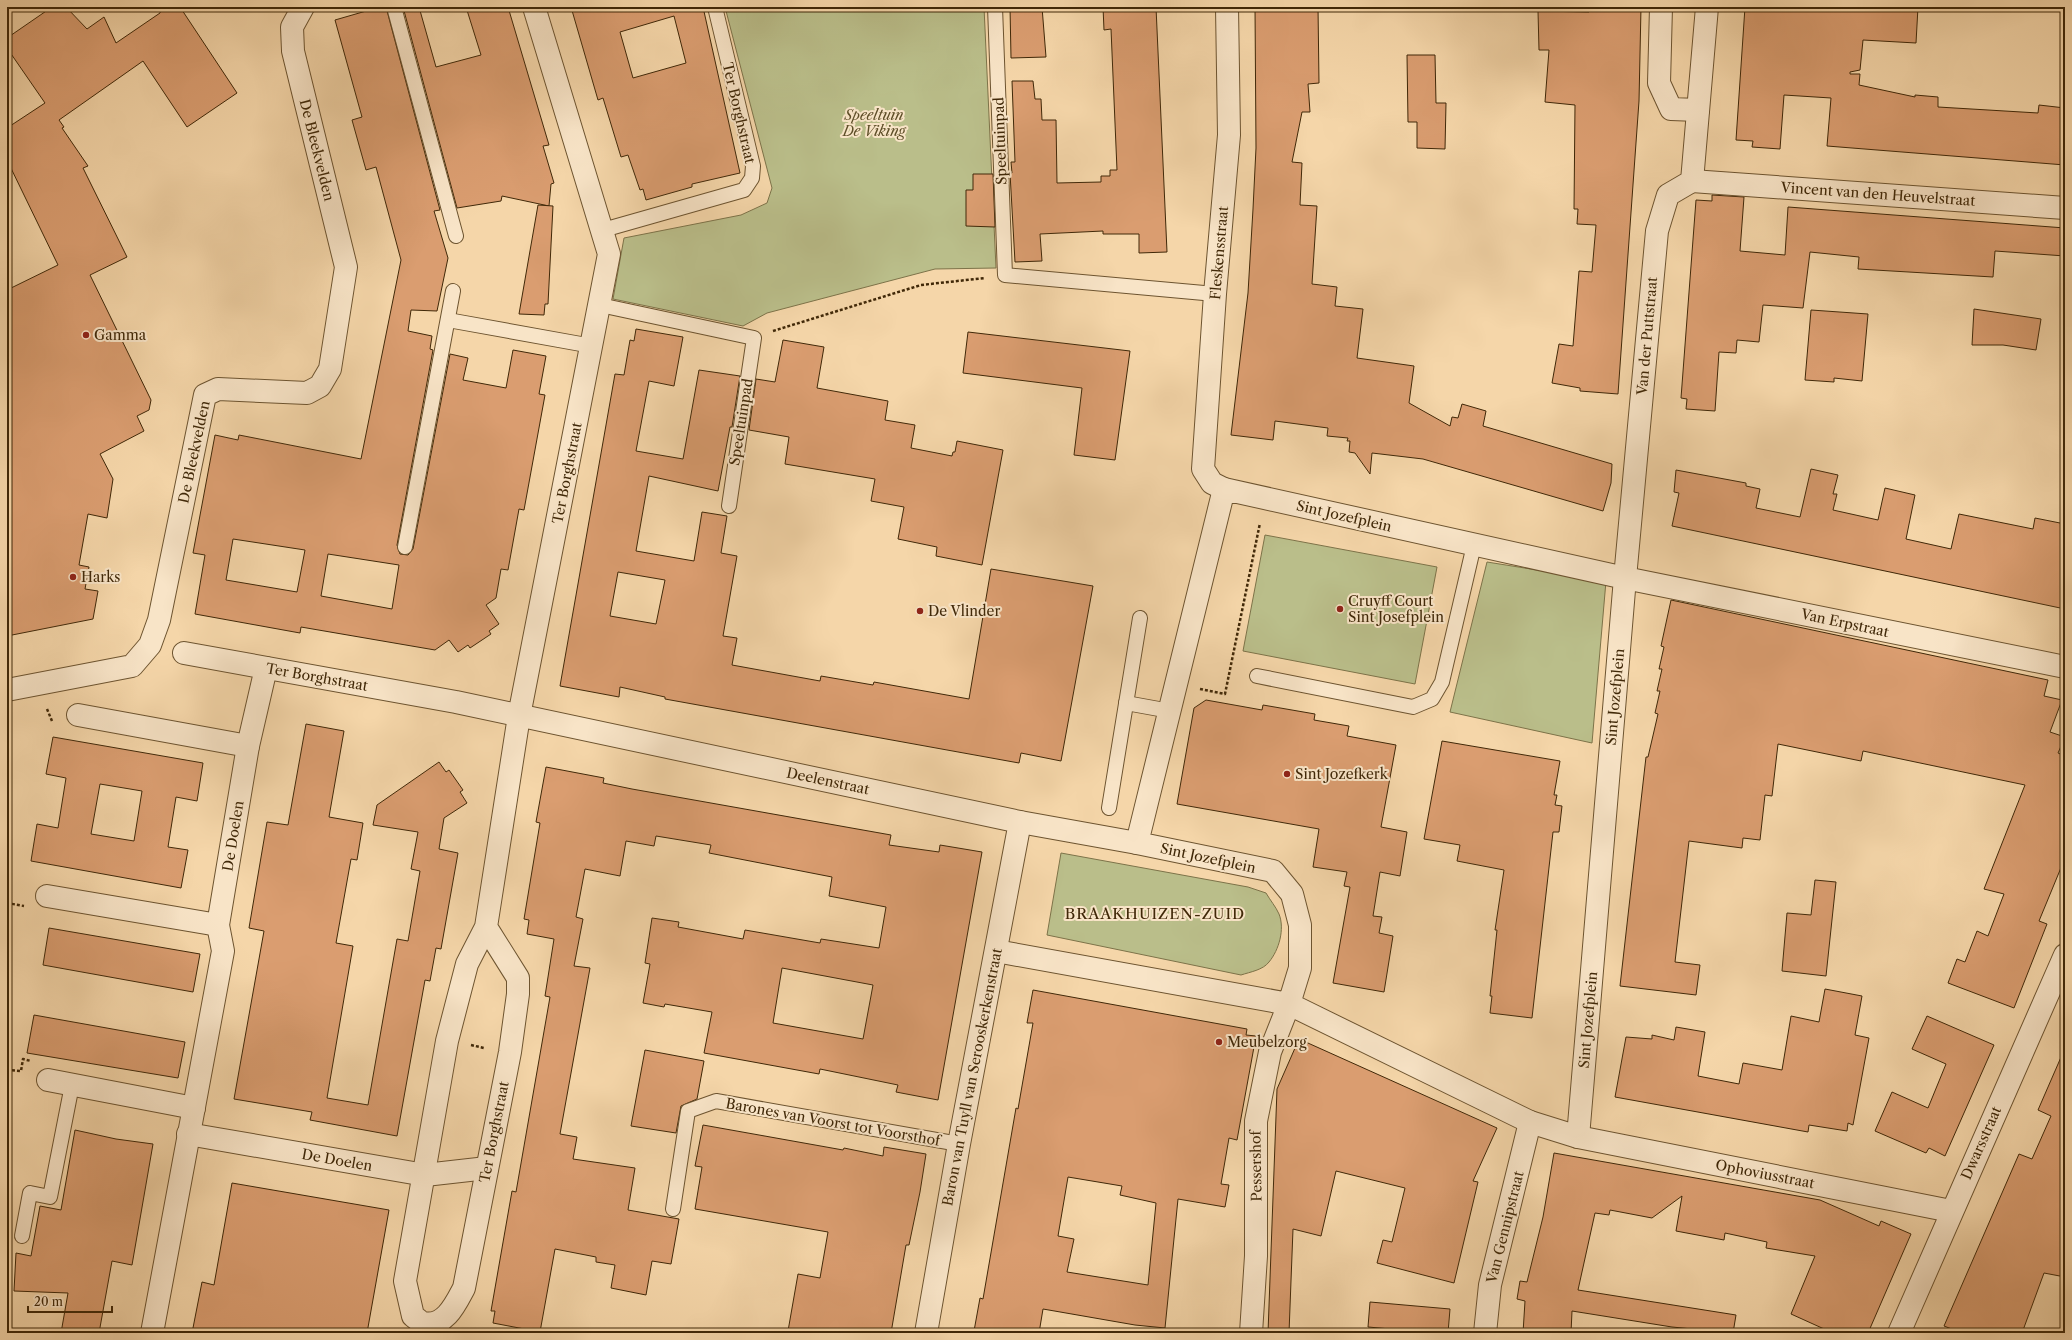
<svg xmlns="http://www.w3.org/2000/svg" width="2072" height="1340" viewBox="0 0 2072 1340" font-family="'Libre Caslon Text',serif">
  <style>
    .green { fill: #babe8a; stroke: #7d7349 }
    .building { fill: #da9d70; stroke: #402808; fill-rule: evenodd }
    .lines { fill: none; stroke-linecap: round; stroke-linejoin: round }
    .lane-casing { stroke: #6d5430; stroke-width: 16 }
    .street-casing { stroke: #6d5430; stroke-width: 24 }
    .path { stroke: #402808; stroke-width: 2.5; stroke-dasharray: 3 2; stroke-linecap: butt }
    .lane { stroke: #f8e4c7; stroke-width: 14 }
    .street { stroke: #f8e4c7; stroke-width: 22 }
    .poi-dot { fill: #8f2418; stroke: #f8e4c7; stroke-width: 1.5 }
    .labels { text-anchor: middle; stroke-width: 4; stroke-linejoin: round; paint-order: stroke }
    .street-label { font-size: 14px; fill: #402808; stroke: #f8e4c7 }
    .park-label { font-size: 14px; font-style: italic; fill: #5e4e28; stroke: #f8e4c7 }
    .poi-label { font-size: 14px; fill: #402808; stroke: #f8e4c7; text-anchor: start }
    .neighbourhood-label { font-size: 15px; letter-spacing: 1px; fill: #402808; stroke: #f8e4c7 }
  </style>
  <rect width="100%" height="100%" fill="#f5d6a9"/>
  <filter id="stains"><feTurbulence type="fractalNoise" baseFrequency=".005" numOctaves="4"/><feColorMatrix values="0 0 0 0 .2 0 0 0 0 .09 0 0 0 0 .02 0 0 0 .5 -.17"/></filter>
  <radialGradient id="worn" r=".72"><stop offset=".6" stop-color="#630" stop-opacity="0"/><stop offset="1" stop-color="#630" stop-opacity=".3"/></radialGradient>
  <g class="green">
    <polygon points="725,7 984,7 996,268 935,269 767,313 743,326 613,299 624,238 741,215 767,203 772,188"/>
    <polygon points="1265,535 1437,567 1415,684 1243,651"/>
    <polygon points="1487,562 1606,581 1592,743 1450,712"/>
    <path d="M 1061,853 L 1248,887 L 1266,893 C 1270,900 1276,907 1279,914 C 1285,929 1279,950 1269,962 C 1263,970 1250,972 1241,975 L 1047,935 Z"/>
  </g>
  <g class="building">
    <polygon points="52,7 66,7 87,29 104,17 116,43 160,13 161,7 180,7 237,93 187,127 143,61 59,120 64,127 62,128 88,166 83,168 127,257 90,275 151,400 149,410 137,416 144,431 100,454 113,479 107,518 88,514 79,565 89,567 85,589 98,591 93,619 7,636 7,290 58,265 7,160 7,128 45,103 7,48 7,38"/>
    <path d="M 380,7 L 386,7 L 440,210 L 434,211 L 448,258 L 437,311 L 411,310 L 408,331 L 432,336 L 430,349 L 433,350 L 397,545 L 400,554 L 408,555 L 413,549 L 450,354 L 468,358 L 463,380 L 506,388 L 513,350 L 546,356 L 539,394 L 545,395 L 524,510 L 519,509 L 508,570 L 501,569 L 496,598 L 486,605 L 499,624 L 489,631 L 491,634 L 470,648 L 468,645 L 458,652 L 449,640 L 435,650 L 301,627 L 300,633 L 195,614 L 205,555 L 193,553 L 215,435 L 238,440 L 239,435 L 361,459 L 401,260 L 376,167 L 366,170 L 352,120 L 362,117 L 335,20 ZM 233,539 L 305,550 L 297,592 L 226,580 ZM 328,554 L 399,565 L 392,609 L 321,596 Z"/>
    <polygon points="403,7 419,7 436,67 481,55 466,7 508,7 549,145 543,146 554,183 551,184 549,206 502,196 501,201 457,208"/>
    <path d="M 571,7 L 703,7 L 740,173 L 692,184 L 692,187 L 646,200 L 643,189 L 640,190 L 628,155 L 621,157 L 603,98 L 598,100 ZM 674,16 L 686,63 L 633,78 L 620,32 Z"/>
    <polygon points="1010,7 1042,7 1046,57 1011,58"/>
    <polygon points="1103,7 1156,7 1167,252 1139,253 1139,234 1103,234 1103,231 1040,234 1042,261 1015,262 1010,173 1012,173 1011,162 1015,162 1012,81 1033,81 1035,99 1041,99 1042,120 1056,120 1057,183 1101,182 1101,176 1110,176 1110,170 1117,170 1111,29 1104,30"/>
    <polygon points="1255,7 1318,7 1319,83 1308,84 1310,112 1302,112 1292,162 1302,163 1300,205 1317,206 1312,284 1337,287 1335,306 1363,309 1357,358 1414,366 1409,403 1450,426 1452,417 1458,418 1462,404 1486,411 1483,426 1612,464 1611,483 1603,511 1423,459 1372,453 1370,474 1355,453 1349,452 1350,441 1347,441 1348,438 1327,436 1328,428 1275,421 1273,440 1231,435 1248,293 1253,209 1256,148"/>
    <polygon points="1589,7 1641,7 1639,101 1618,394 1580,391 1580,388 1552,383 1559,344 1573,346 1579,271 1592,272 1596,225 1577,224 1578,209 1574,209 1575,105 1545,102 1549,50 1539,50 1538,11 1589,12"/>
    <polygon points="1745,7 1918,7 1916,43 1863,40 1860,70 1850,72 1850,74 1860,74 1859,85 1915,97 1915,95 1938,97 1938,107 2038,113 2039,105 2065,108 2065,165 1827,146 1831,98 1784,95 1780,149 1752,147 1753,141 1736,140"/>
    <polygon points="1407,55 1435,55 1436,103 1446,103 1445,149 1417,148 1417,122 1408,122"/>
    <polygon points="973,174 993,174 995,227 966,226 966,190 973,190"/>
    <polygon points="1712,195 1744,197 1740,251 1785,255 1788,207 2065,228 2065,256 1995,251 1993,277 1858,269 1859,257 1810,252 1803,308 1763,305 1759,342 1737,340 1736,353 1719,352 1715,411 1686,409 1687,399 1681,398 1696,200 1712,201"/>
    <polygon points="538,205 553,206 548,304 545,304 544,315 519,314"/>
    <polygon points="1974,309 2041,319 2036,350 2003,345 1972,345"/>
    <polygon points="1811,310 1868,314 1862,381 1834,378 1834,382 1805,380"/>
    <path d="M 636,329 L 683,337 L 674,386 L 649,381 L 636,451 L 683,459 L 699,370 L 740,376 L 732,427 L 730,427 L 718,491 L 649,476 L 636,551 L 694,561 L 702,512 L 727,516 L 721,553 L 737,556 L 723,636 L 737,638 L 732,665 L 820,681 L 821,676 L 873,685 L 874,682 L 969,699 L 991,569 L 1093,586 L 1061,761 L 1021,753 L 1019,763 L 665,699 L 665,697 L 620,687 L 619,697 L 560,686 L 615,374 L 624,375 L 630,340 L 634,341 ZM 618,572 L 665,580 L 656,624 L 610,616 Z"/>
    <polygon points="968,332 1130,351 1115,460 1074,455 1082,388 963,373"/>
    <polygon points="783,340 824,347 817,388 888,401 885,420 915,425 911,448 952,456 953,452 955,452 957,441 1003,450 982,565 936,556 937,547 898,539 904,507 871,501 875,479 785,464 789,437 749,430 756,379 775,382"/>
    <polygon points="1811,469 1838,475 1833,494 1837,494 1833,510 1878,520 1885,488 1915,495 1906,539 1951,549 1959,514 2033,529 2035,518 2065,524 2065,609 1672,526 1679,493 1674,492 1676,470 1746,483 1746,486 1760,489 1756,508 1800,517"/>
    <polygon points="1671,600 2048,680 2044,696 2062,700 2050,732 2065,737 2058,753 2065,756 2065,858 2039,921 2047,924 2014,1008 1948,983 1957,959 1965,962 1977,931 1988,936 2004,894 1984,889 2025,785 1863,751 1861,761 1778,744 1772,796 1765,795 1760,840 1743,838 1742,848 1689,841 1675,962 1700,965 1696,995 1620,986 1646,757 1648,757 1658,714 1655,713 1660,691 1657,691 1662,669 1659,669 1664,647 1661,646"/>
    <polygon points="1206,700 1262,710 1263,705 1315,714 1314,720 1349,726 1347,736 1396,745 1381,827 1407,832 1400,876 1380,872 1373,916 1382,917 1379,933 1393,936 1384,992 1333,983 1350,887 1344,886 1347,872 1313,867 1319,829 1177,804 1194,708"/>
    <polygon points="306,724 344,731 329,817 363,823 357,860 351,859 336,943 353,946 327,1098 368,1105 397,939 408,941 420,871 411,869 418,832 373,825 377,805 439,762 446,772 449,770 463,790 460,792 467,803 444,818 439,849 458,853 441,949 436,948 430,981 425,980 397,1136 310,1120 312,1112 234,1099 264,931 249,928 267,822 288,825"/>
    <path d="M 53,737 L 203,763 L 197,801 L 176,797 L 168,847 L 188,850 L 181,888 L 31,861 L 37,824 L 58,828 L 66,778 L 46,774 ZM 100,784 L 142,791 L 134,841 L 91,834 Z"/>
    <polygon points="1442,741 1560,761 1554,795 1557,795 1555,805 1562,806 1559,832 1553,832 1532,1018 1490,1013 1492,996 1490,996 1497,930 1495,930 1504,870 1457,861 1460,845 1424,839"/>
    <path d="M 546,767 L 604,778 L 603,783 L 632,789 L 891,835 L 889,845 L 939,852 L 940,845 L 982,852 L 938,1100 L 896,1092 L 898,1085 L 820,1069 L 819,1074 L 704,1053 L 712,1012 L 665,1004 L 664,1007 L 643,1003 L 650,964 L 645,963 L 652,918 L 679,922 L 678,927 L 743,939 L 745,930 L 820,943 L 821,939 L 879,948 L 886,907 L 829,896 L 832,877 L 709,853 L 711,845 L 656,836 L 654,846 L 626,841 L 620,876 L 585,869 L 576,917 L 583,919 L 574,966 L 590,968 L 560,1134 L 577,1137 L 573,1159 L 635,1168 L 628,1210 L 679,1219 L 671,1264 L 652,1261 L 646,1295 L 611,1288 L 615,1265 L 596,1262 L 596,1257 L 555,1249 L 540,1332 L 493,1323 L 495,1311 L 491,1311 L 512,1191 L 516,1192 L 550,997 L 545,996 L 554,939 L 527,934 L 529,920 L 524,919 L 540,823 L 536,822 ZM 782,968 L 873,985 L 863,1039 L 773,1023 Z"/>
    <polygon points="1815,880 1836,882 1826,976 1782,971 1787,913 1811,915"/>
    <polygon points="49,928 200,954 193,992 43,965"/>
    <polygon points="1825,989 1862,996 1855,1035 1869,1038 1853,1125 1848,1123 1847,1131 1809,1125 1808,1132 1615,1097 1626,1037 1652,1039 1652,1035 1674,1040 1676,1027 1705,1032 1698,1076 1739,1084 1743,1063 1782,1070 1791,1016 1819,1022"/>
    <path d="M 1033,990 L 1247,1029 L 1246,1035 L 1256,1036 L 1237,1140 L 1229,1138 L 1221,1184 L 1229,1185 L 1225,1207 L 1178,1199 L 1165,1328 L 1135,1325 L 1043,1309 L 1039,1333 L 986,1333 L 974,1331 L 980,1298 L 983,1299 L 1016,1108 L 1018,1109 L 1033,1023 L 1027,1023 ZM 1068,1177 L 1122,1186 L 1120,1195 L 1156,1203 L 1148,1285 L 1067,1272 L 1074,1239 L 1058,1236 Z"/>
    <polygon points="34,1015 185,1042 178,1078 27,1053"/>
    <polygon points="1927,1016 1994,1045 1945,1156 1929,1148 1926,1153 1875,1131 1892,1092 1928,1108 1946,1064 1912,1049"/>
    <polygon points="1299,1039 1497,1128 1473,1181 1478,1182 1454,1283 1377,1263 1383,1240 1392,1242 1405,1188 1336,1171 1321,1236 1293,1229 1289,1333 1268,1333 1277,1089"/>
    <polygon points="2065,1048 2065,1277 2044,1273 2022,1333 1962,1333 1944,1326 2019,1154 2032,1159 2051,1116 2038,1110"/>
    <polygon points="645,1050 704,1061 697,1099 681,1106 676,1133 631,1126"/>
    <polygon points="703,1125 843,1150 844,1148 883,1156 884,1147 926,1154 920,1192 909,1245 906,1245 891,1333 801,1333 788,1331 798,1274 820,1278 828,1232 695,1209 702,1167 695,1166"/>
    <polygon points="75,1130 116,1139 153,1144 132,1265 112,1261 99,1333 61,1333 68,1293 14,1291 16,1253 31,1256 40,1206 61,1210"/>
    <polygon points="1554,1153 1820,1200 1879,1226 1881,1221 1911,1234 1868,1333 1833,1333 1791,1314 1815,1256 1766,1248 1767,1242 1725,1233 1724,1240 1676,1231 1682,1196 1652,1218 1610,1210 1609,1215 1595,1213 1578,1290 1736,1315 1733,1333 1672,1327 1572,1311 1571,1333 1523,1333 1525,1301 1517,1299 1520,1281 1527,1282 1543,1217"/>
    <polygon points="232,1183 389,1210 367,1333 192,1333 202,1282 214,1285"/>
    <polygon points="1370,1302 1450,1309 1448,1333 1413,1333 1413,1331 1368,1327"/>
  </g>
  <g class="lines">
    <defs>
      <g id="lane">
        <polyline points="394,7 456,236"/>
        <polyline points="995,7 1005,275 1215,294"/>
        <polyline points="603,230 744,190 752,178 753,166 715,7"/>
        <polyline points="600,305 754,338 729,506"/>
        <polyline points="448,320 592,346"/>
        <polyline points="405,547 453,291"/>
        <polyline points="1257,676 1413,707 1432,699 1442,682 1474,545"/>
        <polyline points="1126,703 1170,711"/>
        <polyline points="1109,808 1140,618"/>
        <polyline points="673,1209 688,1111 716,1101 959,1144"/>
        <polyline points="22,1236 30,1193 50,1197 72,1085"/>
      </g>
      <g id="street">
        <polyline points="1661,7 1659,83 1671,109 1698,110"/>
        <polyline points="1707,7 1692,181 1668,195 1657,231 1625,578 2065,667"/>
        <polyline points="1692,181 2065,208"/>
        <polyline points="1224,489 1212,483 1203,469 1215,294 1229,135 1227,7"/>
        <polyline points="184,653 456,702 1020,822 1137,843"/>
        <polyline points="7,690 132,666 150,645 159,620 205,395 218,389 307,393 320,386 330,369 346,267 293,51 292,27 303,7"/>
        <polyline points="78,715 248,746"/>
        <polyline points="47,896 218,925"/>
        <path d="M 486,927 L 518,978 L 518,994 L 510,1052 L 464,1288 C 456,1303 445,1328 423,1323 C 420,1322 416,1318 413,1316 L 405,1281 L 447,1041 L 467,964 L 486,927 L 519,716 L 609,254 L 534,7"/>
        <polyline points="996,951 1289,1004 1530,1122 1578,1137 1625,578 1224,489 1137,843 1273,871 1292,894 1300,925 1300,968 1289,1004 1270,1052 1256,1121 1256,1256 1251,1333"/>
        <polyline points="48,1080 194,1108"/>
        <polyline points="188,1134 425,1175 487,1168"/>
        <polyline points="1578,1137 1951,1211"/>
        <polyline points="152,1333 223,951 218,925 248,746 266,668"/>
        <polyline points="926,1333 959,1144 1020,822"/>
        <polyline points="1485,1333 1490,1285 1530,1122"/>
        <polyline points="1899,1333 2065,955"/>
      </g>
    </defs>
    <use href="#lane" class="lane-casing"/>
    <use href="#street" class="street-casing"/>
    <g class="path">
      <polyline points="773,331 921,285 985,278"/>
      <polyline points="1200,689 1225,694 1260,523"/>
      <polyline points="47,709 52,721"/>
      <polyline points="7,903 24,906"/>
      <polyline points="471,1045 484,1048"/>
      <polyline points="7,1070 21,1071 23,1059 31,1061"/>
    </g>
    <use href="#lane" class="lane"/>
    <use href="#street" class="street"/>
  </g>
  <g class="poi-dot">
    <circle cx="86" cy="335" r="4"/>
    <circle cx="73" cy="577" r="4"/>
    <circle cx="1340" cy="609" r="4"/>
    <circle cx="920" cy="611" r="4"/>
    <circle cx="1287" cy="774" r="4"/>
    <circle cx="1219" cy="1042" r="4"/>
  </g>
  <g class="labels">
    <g class="street-label">
      <text transform="translate(739 113) rotate(77)" y="5">Ter Borghstraat</text>
      <text transform="translate(1000 141) rotate(-92)" y="5">Speeltuinpad</text>
      <text transform="translate(317 150) rotate(76)" y="5">De Bleekvelden</text>
      <text transform="translate(1878 194) rotate(4)" y="5">Vincent van den Heuvelstraat</text>
      <text transform="translate(1219 253) rotate(-85)" y="5">Fleskensstraat</text>
      <text transform="translate(1647 336) rotate(-85)" y="5">Van der Puttstraat</text>
      <text transform="translate(741 422) rotate(-81)" y="5">Speeltuinpad</text>
      <text transform="translate(194 452) rotate(-78)" y="5">De Bleekvelden</text>
      <text transform="translate(567 473) rotate(-79)" y="5">Ter Borghstraat</text>
      <text transform="translate(1344 516) rotate(13)" y="5">Sint Jozefplein</text>
      <text transform="translate(1845 623) rotate(12)" y="5">Van Erpstraat</text>
      <text transform="translate(317 677) rotate(10)" y="5">Ter Borghstraat</text>
      <text transform="translate(1615 697) rotate(-85)" y="5">Sint Jozefplein</text>
      <text transform="translate(828 781) rotate(12)" y="5">Deelenstraat</text>
      <text transform="translate(233 836) rotate(-81)" y="5">De Doelen</text>
      <text transform="translate(1208 858) rotate(12)" y="5">Sint Jozefplein</text>
      <text transform="translate(1588 1020) rotate(-85)" y="5">Sint Jozefplein</text>
      <text transform="translate(972 1077) rotate(-79)" y="5">Baron van Tuyll van Serooskerkenstraat</text>
      <text transform="translate(833 1122) rotate(10)" y="5">Barones van Voorst tot Voorsthof</text>
      <text transform="translate(494 1132) rotate(-79)" y="5">Ter Borghstraat</text>
      <text transform="translate(1981 1143) rotate(-66)" y="5">Dwarsstraat</text>
      <text transform="translate(337 1160) rotate(10)" y="5">De Doelen</text>
      <text transform="translate(1256 1166) rotate(-91)" y="5">Pessershof</text>
      <text transform="translate(1765 1174) rotate(11)" y="5">Ophoviusstraat</text>
      <text transform="translate(1505 1227) rotate(-76)" y="5">Van Gennipstraat</text>
    </g>
    <g class="park-label">
      <text x="874" y="120">Speeltuin<tspan x="874" dy="16">De Viking</tspan></text>
    </g>
    <g class="poi-label">
      <text x="94" y="340">Gamma</text>
      <text x="81" y="582">Harks</text>
      <text x="1348" y="606">Cruyff Court<tspan x="1348" dy="16">Sint Josefplein</tspan></text>
      <text x="928" y="616">De Vlinder</text>
      <text x="1295" y="779">Sint Jozefkerk</text>
      <text x="1227" y="1047">Meubelzorg</text>
    </g>
    <g class="neighbourhood-label">
      <text x="1155" y="919">BRAAKHUIZEN-ZUID</text>
    </g>
  </g>
  <rect width="2072" height="1340" fill="none" stroke="#f5d6a9" stroke-width="24"/>
  <rect x="8" y="8" width="2056" height="1324" fill="none" stroke="#402808" stroke-width="2"/>
  <rect x="12" y="12" width="2048" height="1316" fill="none" stroke="#402808"/>
  <path d="M28 1306v6h84v-6" fill="none" stroke="#402808" stroke-width="2"/>
  <text x="34" y="1306" font-size="12" fill="#402808" stroke="#f8e4c7" stroke-width="3" paint-order="stroke">20 m</text>
  <rect width="100%" height="100%" filter="url(#stains)"/>
  <rect width="100%" height="100%" fill="url(#worn)"/>
</svg>
